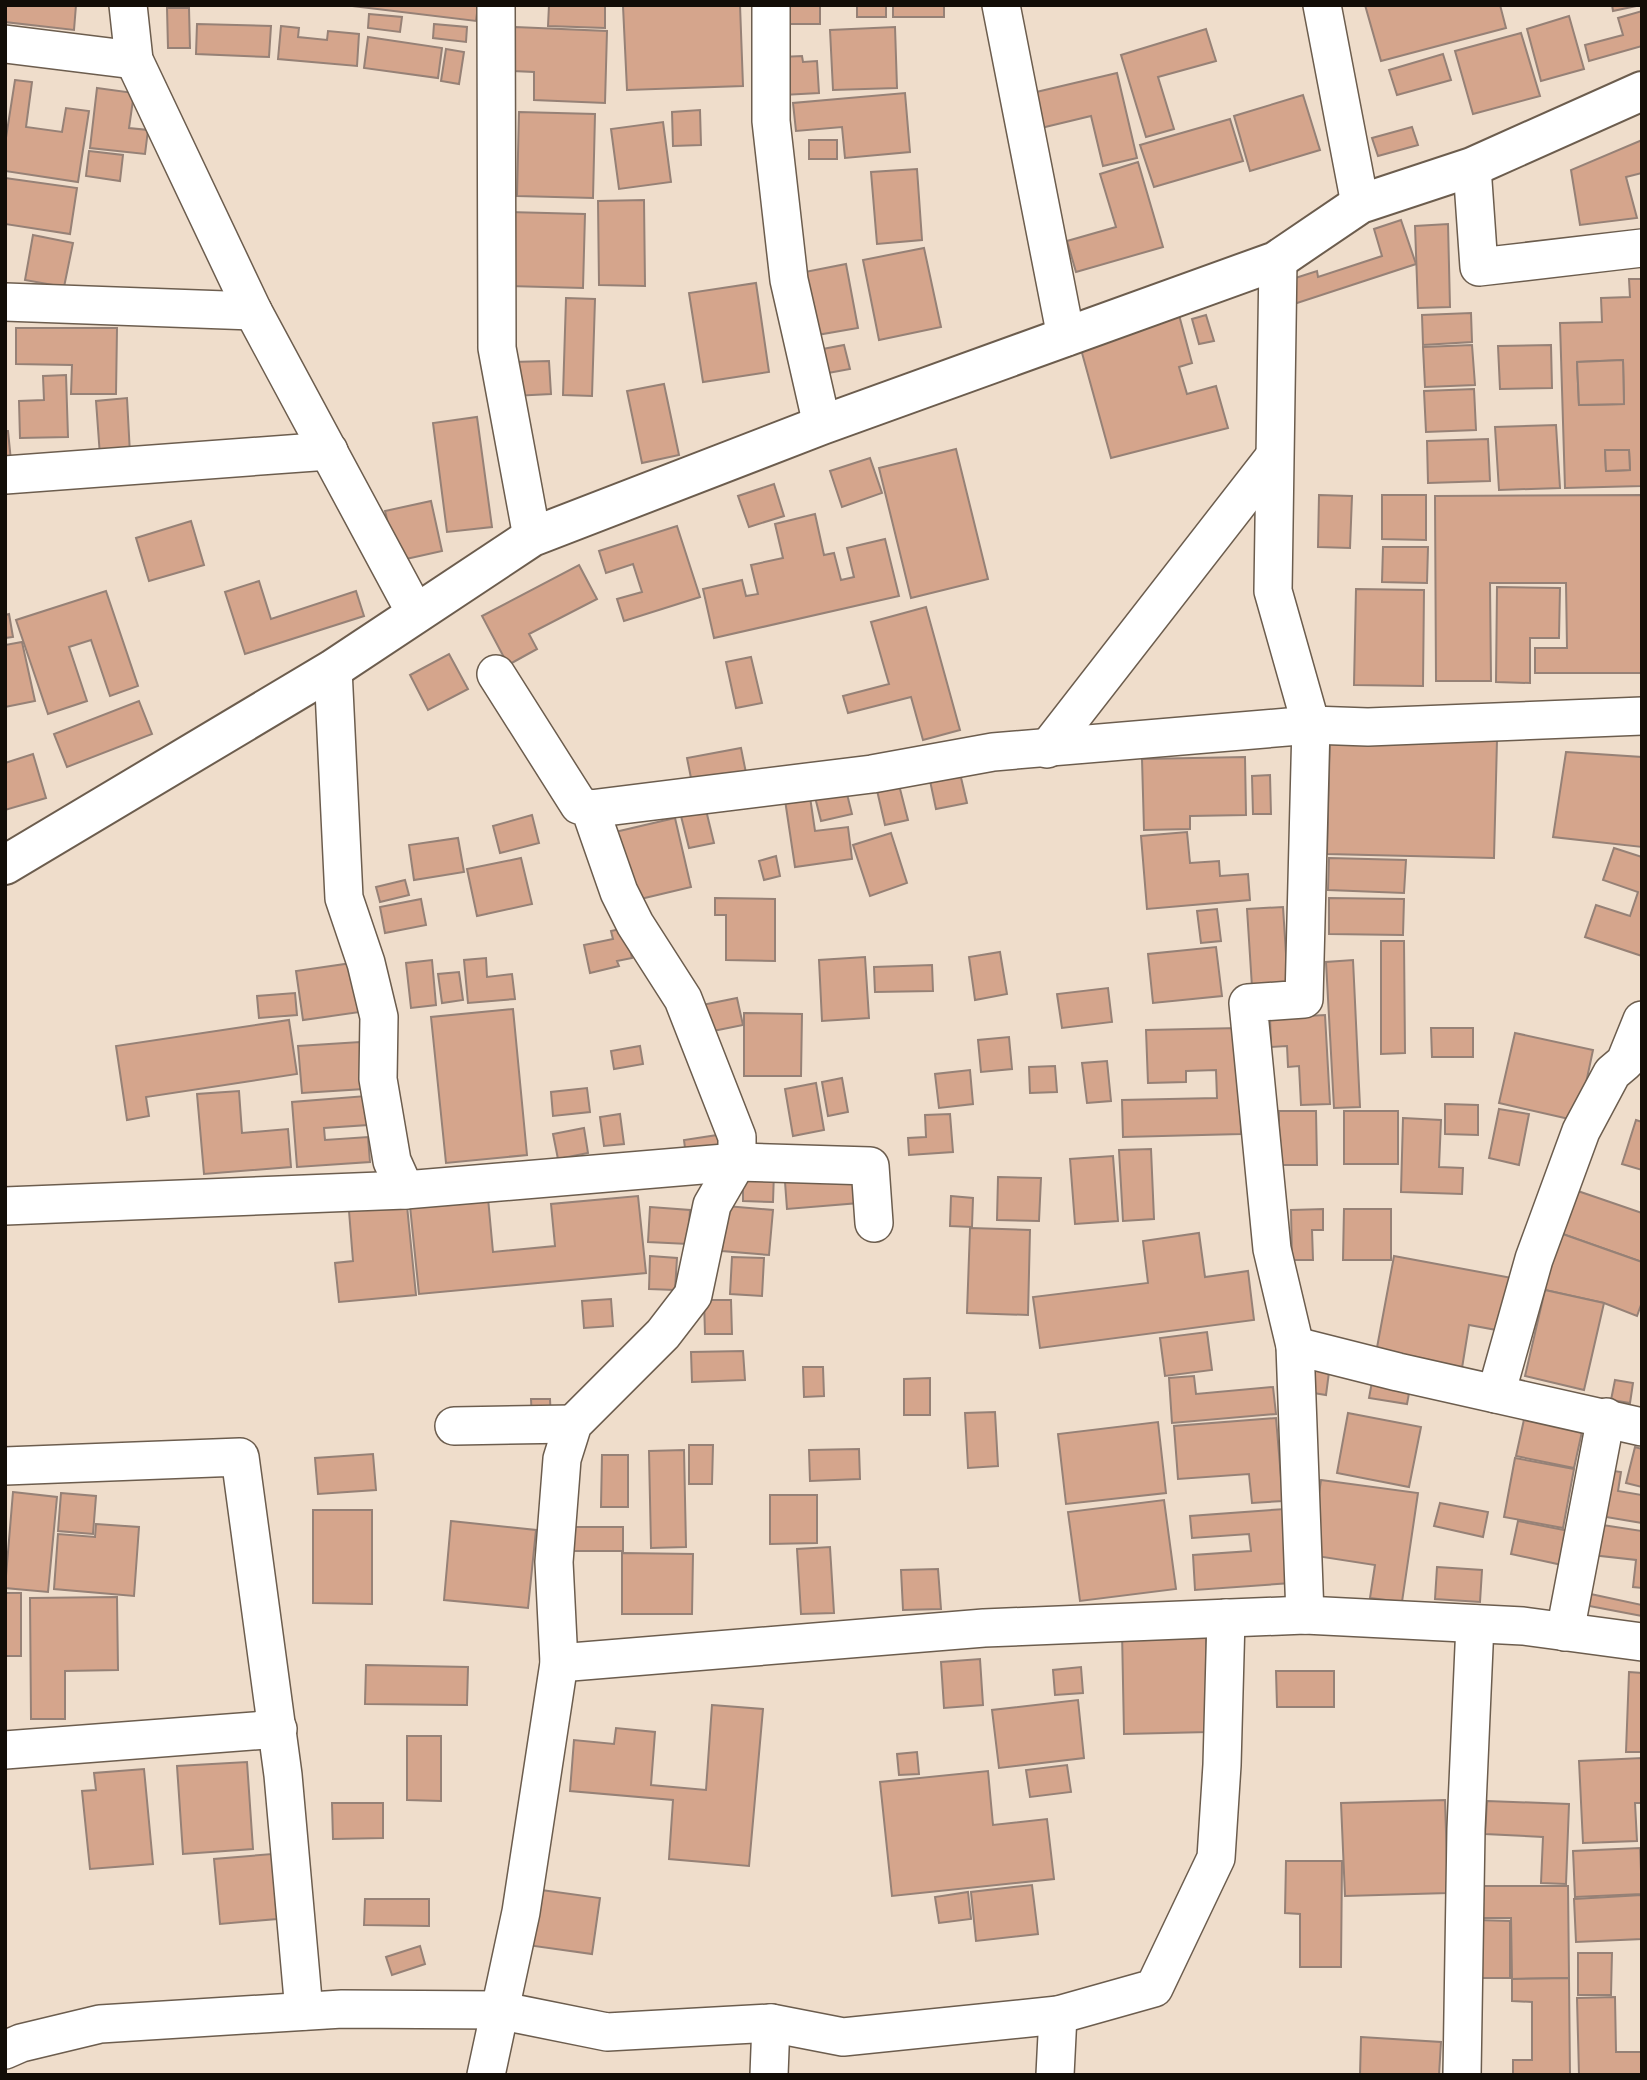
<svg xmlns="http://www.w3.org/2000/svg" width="1647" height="2080" viewBox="0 0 1647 2080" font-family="'Archivo Narrow',sans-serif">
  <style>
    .building { fill: #d5a58c; stroke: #968176; stroke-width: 2; fill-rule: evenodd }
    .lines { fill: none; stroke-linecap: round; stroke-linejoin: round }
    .street-casing { stroke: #6c5d4e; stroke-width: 40 }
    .secondary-casing { stroke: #6c5d4e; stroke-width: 42 }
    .street { stroke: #fff; stroke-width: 37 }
    .secondary { stroke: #fff; stroke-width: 38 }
  </style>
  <rect width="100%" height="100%" fill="#efddcb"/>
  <g class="building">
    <polygon points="5,5 76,5 74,30 5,22"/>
    <polygon points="344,5 478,5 476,21"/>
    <polygon points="549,5 605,5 605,28 548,26"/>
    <polygon points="740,5 743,86 627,90 623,6"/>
    <rect x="783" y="5" width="37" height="19"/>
    <rect x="857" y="5" width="29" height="12"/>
    <rect x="893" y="5" width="51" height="12"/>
    <polygon points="1365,5 1500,5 1506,28 1381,61"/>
    <polygon points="1612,5 1641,5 1613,11"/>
    <polygon points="167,8 189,8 190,48 168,48"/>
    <polygon points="1642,11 1642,46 1589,61 1585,45 1623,35 1618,18"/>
    <polygon points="369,14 402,17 400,32 368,28"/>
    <polygon points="1569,16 1584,69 1541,81 1527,29"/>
    <polygon points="197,24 271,26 269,57 196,54"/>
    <polygon points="434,24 467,27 466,42 433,38"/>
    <polygon points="281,26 299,28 298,37 327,40 328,31 359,34 357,66 278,59"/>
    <polygon points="515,27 607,31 605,103 534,100 534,72 513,71"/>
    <polygon points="895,27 897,88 833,90 830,30"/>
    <polygon points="1206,29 1216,61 1158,77 1174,129 1146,137 1121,55"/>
    <polygon points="1521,33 1540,96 1473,114 1455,51"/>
    <polygon points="368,37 442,48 438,78 364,68"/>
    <polygon points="446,49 464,52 459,84 441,81"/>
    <polygon points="1443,54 1451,80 1397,95 1389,70"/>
    <polygon points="802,56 803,62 817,61 819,93 783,95 781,57"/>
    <polygon points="1117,73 1137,158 1103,166 1091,116 1041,128 1032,93"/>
    <polygon points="15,80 32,82 26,127 62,132 66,108 89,111 78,182 5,171 5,144"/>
    <polygon points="97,88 134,93 129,128 148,130 145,154 90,148"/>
    <polygon points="905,93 910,152 845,158 842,127 796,131 793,103"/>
    <polygon points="1303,95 1320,150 1250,171 1234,116"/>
    <polygon points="700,110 701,145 673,146 672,112"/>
    <polygon points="519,112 595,114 593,198 517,196"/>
    <polygon points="1230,119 1243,161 1154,187 1140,145"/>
    <polygon points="663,122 671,182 619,189 611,129"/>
    <polygon points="1412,127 1418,145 1378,156 1372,138"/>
    <rect x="809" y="140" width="28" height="19"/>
    <polygon points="1642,140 1642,173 1626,177 1637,218 1580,225 1571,170"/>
    <polygon points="89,151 123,155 120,181 86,176"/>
    <polygon points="1138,162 1163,247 1076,272 1067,241 1116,227 1100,174"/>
    <polygon points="917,169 922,240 877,244 871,172"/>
    <polygon points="5,178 77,188 70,234 5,224"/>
    <polygon points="644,200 645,286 599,285 598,201"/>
    <polygon points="506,212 585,214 583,288 505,286"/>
    <polygon points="1401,220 1416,264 1291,305 1283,282 1317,271 1318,277 1382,256 1374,229"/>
    <polygon points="1448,224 1450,307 1418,308 1415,226"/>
    <polygon points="33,235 73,243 64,287 25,280"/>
    <polygon points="924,248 941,327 879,340 863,260"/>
    <polygon points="846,264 858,328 817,335 805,272"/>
    <path d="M 1629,279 L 1642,279 L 1642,486 L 1565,488 L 1560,323 L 1602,322 L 1601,298 L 1630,297 ZM 1623,360 L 1624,404 L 1579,405 L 1577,362 ZM 1605,450 L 1629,450 L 1630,470 L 1606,471 Z"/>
    <polygon points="756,283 769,372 703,382 689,293"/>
    <polygon points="566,298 595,299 592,396 563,395"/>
    <polygon points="1471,313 1472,342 1423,345 1422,315"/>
    <polygon points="1179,315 1192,363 1179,367 1187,394 1216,386 1228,428 1111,458 1079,342"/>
    <polygon points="1206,315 1214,341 1199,344 1192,319"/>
    <polygon points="16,328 117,328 116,394 71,394 72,365 16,364"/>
    <polygon points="844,345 850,369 817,375 812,351"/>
    <polygon points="1472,345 1475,385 1425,387 1423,347"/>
    <polygon points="1551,345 1552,388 1500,389 1498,346"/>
    <polygon points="1623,360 1624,404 1579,405 1577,362"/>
    <polygon points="549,361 551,394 513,396 512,362"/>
    <polygon points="66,375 68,437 20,438 19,401 44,400 43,376"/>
    <polygon points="664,384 679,455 642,463 627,391"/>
    <polygon points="1474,389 1476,430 1426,432 1424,391"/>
    <polygon points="127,398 130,454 100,456 96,401"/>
    <polygon points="477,417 492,527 447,532 433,423"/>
    <polygon points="1556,425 1560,488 1499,490 1495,427"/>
    <polygon points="5,431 8,431 11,461 5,462"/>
    <polygon points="1488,439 1490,481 1428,483 1427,441"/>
    <polygon points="956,449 988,579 911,598 879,468"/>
    <polygon points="1605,450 1629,450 1630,470 1606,471"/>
    <polygon points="870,458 882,493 842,507 830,471"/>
    <polygon points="774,484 784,516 749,527 738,496"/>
    <polygon points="1319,495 1352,496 1350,548 1318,547"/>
    <polygon points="1382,495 1426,495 1426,540 1382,539"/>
    <polygon points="1642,495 1642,673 1535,673 1535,648 1567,648 1566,583 1490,583 1491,681 1436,681 1435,496"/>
    <polygon points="431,501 442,551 397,561 385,511"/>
    <polygon points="815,514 824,555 834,553 841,580 854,577 847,548 885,539 899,596 714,638 703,589 742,580 746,596 758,594 751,565 783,558 775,524"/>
    <polygon points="191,521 204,565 149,581 136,538"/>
    <polygon points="677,526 700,597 624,621 617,599 642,592 633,564 606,573 599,551"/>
    <polygon points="1383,547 1428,547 1427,583 1382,582"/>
    <polygon points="579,565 597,599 529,634 537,649 508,665 482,616"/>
    <polygon points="259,581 271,619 356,591 364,616 245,654 225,592"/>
    <polygon points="1497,587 1560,588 1559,638 1530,638 1530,683 1496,682"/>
    <polygon points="1356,589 1424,590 1423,686 1354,685"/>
    <polygon points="106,591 138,686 110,696 91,640 69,647 87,701 48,714 16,620"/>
    <polygon points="926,607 960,730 923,740 911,697 848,713 843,696 889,684 871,622"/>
    <polygon points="9,614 13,637 5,638 5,615"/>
    <polygon points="22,642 35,701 5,707 5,645"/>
    <polygon points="449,654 468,689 428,710 410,675"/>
    <polygon points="751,657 762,703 736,708 726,662"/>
    <polygon points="139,701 152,734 67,767 54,734"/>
    <polygon points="1330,735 1497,740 1494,858 1327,854"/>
    <polygon points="741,748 747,778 693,788 687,758"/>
    <polygon points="1566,752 1642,757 1642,847 1553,837"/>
    <polygon points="33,754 46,798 5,810 5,763"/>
    <polygon points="1245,757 1246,815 1190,816 1190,829 1144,830 1142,759"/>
    <polygon points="959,769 967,803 936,809 929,776"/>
    <polygon points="1270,775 1271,814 1253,814 1252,776"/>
    <polygon points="898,781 908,820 885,825 876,786"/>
    <polygon points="846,790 852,814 821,821 815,797"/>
    <polygon points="810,797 815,831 848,827 852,859 795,867 785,800"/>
    <polygon points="706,810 714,843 689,848 681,816"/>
    <polygon points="532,815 539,843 500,853 493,826"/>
    <polygon points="675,818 691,887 632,901 615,832"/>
    <polygon points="1187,832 1190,863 1219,861 1220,876 1248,874 1250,900 1147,909 1141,836"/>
    <polygon points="891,833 907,883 870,896 853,845"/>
    <polygon points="458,838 464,872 414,880 409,845"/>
    <polygon points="1614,848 1642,857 1642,956 1585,937 1596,905 1630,916 1638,892 1603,880"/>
    <polygon points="776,856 780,876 764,880 759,861"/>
    <polygon points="521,858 532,904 477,916 467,869"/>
    <polygon points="1329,858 1406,860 1404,893 1328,890"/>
    <polygon points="405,880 409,895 380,902 376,887"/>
    <polygon points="715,898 775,899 775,961 726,960 726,915 715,915"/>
    <polygon points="1329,898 1404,899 1403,935 1329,934"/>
    <polygon points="421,899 426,925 385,933 380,907"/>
    <polygon points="1283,907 1288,985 1252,987 1247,909"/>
    <polygon points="1217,909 1221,941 1201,943 1197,911"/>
    <polygon points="625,928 632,958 617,961 619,966 590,973 584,945 613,939 611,931"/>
    <polygon points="1381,941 1404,941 1405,1053 1381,1054"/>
    <polygon points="1216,947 1222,996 1153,1003 1148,954"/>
    <polygon points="1000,952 1007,994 975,1000 969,957"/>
    <polygon points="865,957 869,1018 822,1021 819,960"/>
    <polygon points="486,958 487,977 512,974 515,999 468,1003 464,960"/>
    <polygon points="432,960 436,1005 411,1008 406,963"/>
    <polygon points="1353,960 1360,1107 1334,1108 1326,962"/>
    <polygon points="352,963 360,1012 303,1020 296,971"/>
    <polygon points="932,965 933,991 875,992 874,967"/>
    <polygon points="459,972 463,1000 442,1003 438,974"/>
    <polygon points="1108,988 1112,1022 1062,1028 1057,994"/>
    <polygon points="295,993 297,1015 259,1018 257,996"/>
    <polygon points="737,998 743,1025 708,1032 702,1005"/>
    <polygon points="513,1009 527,1155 446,1163 431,1017"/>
    <polygon points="744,1013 802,1014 801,1076 744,1076"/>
    <polygon points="1325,1015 1330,1104 1301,1105 1299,1066 1288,1067 1287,1046 1271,1047 1270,1018"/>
    <polygon points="289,1020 297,1074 146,1097 149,1116 127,1120 116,1046"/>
    <polygon points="1239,1028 1241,1134 1123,1137 1122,1100 1217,1098 1216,1070 1186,1071 1186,1082 1148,1083 1146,1030"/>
    <polygon points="1431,1028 1473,1028 1473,1057 1432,1057"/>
    <polygon points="1515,1033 1593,1050 1578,1121 1499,1103"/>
    <polygon points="1009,1037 1012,1069 981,1072 978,1040"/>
    <polygon points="360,1042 364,1089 302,1093 298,1046"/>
    <polygon points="640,1046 643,1064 614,1069 611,1051"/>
    <polygon points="1107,1061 1111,1101 1087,1103 1082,1063"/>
    <polygon points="1055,1066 1057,1092 1030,1093 1029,1067"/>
    <polygon points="970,1070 973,1104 939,1108 935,1074"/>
    <polygon points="842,1078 848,1112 828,1116 822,1082"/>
    <polygon points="816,1083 824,1130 793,1136 785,1089"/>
    <polygon points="587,1088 590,1112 553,1116 551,1092"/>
    <polygon points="239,1091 242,1133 288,1129 291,1167 204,1174 197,1094"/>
    <polygon points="366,1096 368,1125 324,1128 325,1140 368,1137 370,1162 297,1167 292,1102"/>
    <polygon points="1445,1104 1478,1105 1478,1135 1445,1134"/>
    <polygon points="1499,1109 1529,1114 1519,1165 1489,1158"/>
    <polygon points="1279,1111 1316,1111 1317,1165 1279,1165"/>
    <rect x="1344" y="1111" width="54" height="53"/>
    <polygon points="620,1114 624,1144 604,1146 600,1117"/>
    <polygon points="950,1114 953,1152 909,1155 908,1138 926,1137 925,1115"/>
    <polygon points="1403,1118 1441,1120 1439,1167 1463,1168 1462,1194 1401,1192"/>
    <polygon points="1636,1120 1642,1122 1642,1170 1622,1164"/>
    <polygon points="584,1128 588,1153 558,1159 553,1134"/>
    <polygon points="724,1134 726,1151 686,1156 684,1140"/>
    <polygon points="1151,1149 1154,1219 1123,1221 1119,1150"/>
    <polygon points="1113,1156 1118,1221 1075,1224 1070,1159"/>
    <polygon points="743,1171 774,1172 773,1202 743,1201"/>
    <polygon points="857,1176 859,1203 787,1209 785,1182"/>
    <polygon points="998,1177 1041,1178 1039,1221 997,1220"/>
    <polygon points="1572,1189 1642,1213 1642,1262 1557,1232"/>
    <polygon points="638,1196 646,1273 419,1294 410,1206 488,1198 493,1252 555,1246 551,1204"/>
    <polygon points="951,1196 973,1198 972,1227 950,1226"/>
    <polygon points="407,1206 416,1295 339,1302 335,1263 353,1261 349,1211"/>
    <polygon points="726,1206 773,1210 769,1255 722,1251"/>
    <polygon points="650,1207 690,1210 688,1244 648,1242"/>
    <polygon points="1323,1209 1323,1230 1312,1230 1313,1260 1292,1260 1291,1210"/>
    <polygon points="1344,1209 1391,1209 1391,1260 1343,1260"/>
    <polygon points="970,1228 1030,1230 1028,1315 967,1313"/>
    <polygon points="1557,1232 1642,1262 1642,1302 1637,1316 1604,1303 1545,1290"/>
    <polygon points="1199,1233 1205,1277 1248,1271 1254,1320 1040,1348 1033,1297 1148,1283 1143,1241"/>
    <polygon points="650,1256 677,1258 675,1290 649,1289"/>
    <polygon points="1394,1256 1512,1278 1502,1331 1469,1325 1462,1368 1376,1353"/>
    <polygon points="732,1257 764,1258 762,1296 730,1294"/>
    <polygon points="1545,1290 1604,1303 1584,1390 1525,1376"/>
    <polygon points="611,1299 613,1326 584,1328 582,1301"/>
    <polygon points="704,1300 731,1300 732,1334 705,1334"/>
    <polygon points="1207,1332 1212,1370 1165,1376 1160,1338"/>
    <polygon points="743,1351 745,1380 692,1382 691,1352"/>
    <polygon points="803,1367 823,1367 824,1396 804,1397"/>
    <polygon points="1310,1369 1329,1372 1326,1395 1307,1392"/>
    <polygon points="1194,1376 1196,1394 1273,1387 1276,1414 1172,1423 1169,1378"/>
    <polygon points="930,1378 930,1415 904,1415 904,1379"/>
    <polygon points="1615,1380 1633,1383 1630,1403 1611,1400"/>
    <polygon points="1372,1382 1410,1388 1407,1404 1369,1398"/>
    <polygon points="531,1399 550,1399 551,1420 532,1421"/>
    <polygon points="995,1412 998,1466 968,1468 965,1413"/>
    <polygon points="1348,1413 1421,1427 1409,1487 1337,1473"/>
    <polygon points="1525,1415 1583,1427 1574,1468 1516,1456"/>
    <polygon points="1276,1418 1283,1501 1252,1503 1249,1474 1178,1479 1174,1426"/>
    <polygon points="1158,1422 1166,1493 1066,1504 1058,1434"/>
    <polygon points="689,1445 713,1445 712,1484 689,1484"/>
    <polygon points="1635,1447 1642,1449 1642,1487 1626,1483"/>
    <polygon points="859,1449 860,1479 810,1481 809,1450"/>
    <polygon points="684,1450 686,1547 651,1548 649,1451"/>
    <polygon points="373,1454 376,1490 318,1494 315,1458"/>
    <polygon points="602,1455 628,1455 628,1507 601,1507"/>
    <polygon points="1515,1458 1574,1469 1563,1528 1504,1517"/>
    <polygon points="1607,1470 1621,1472 1618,1491 1642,1495 1642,1523 1600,1516"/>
    <polygon points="1321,1480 1418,1493 1402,1602 1370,1598 1375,1565 1310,1555"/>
    <polygon points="13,1492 57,1497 48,1592 5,1588"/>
    <polygon points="61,1493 96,1496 93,1534 58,1531"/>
    <polygon points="770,1495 817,1495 817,1543 770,1544"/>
    <polygon points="1164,1500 1176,1589 1080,1601 1068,1512"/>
    <polygon points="1440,1503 1488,1512 1483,1537 1434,1526"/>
    <polygon points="1285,1509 1291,1583 1195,1590 1193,1555 1251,1551 1249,1534 1192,1538 1190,1516"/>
    <polygon points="313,1510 372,1510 372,1604 313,1603"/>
    <polygon points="451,1521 536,1530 528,1608 444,1600"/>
    <polygon points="1518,1521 1569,1531 1562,1565 1511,1554"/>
    <polygon points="96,1524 139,1527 134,1596 54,1589 58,1534 95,1537"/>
    <polygon points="1596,1524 1642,1531 1642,1588 1633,1587 1636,1560 1592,1555"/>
    <rect x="574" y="1527" width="49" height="24"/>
    <polygon points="830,1547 834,1613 801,1614 797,1549"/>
    <polygon points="622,1553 693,1554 692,1614 622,1614"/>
    <polygon points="1437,1567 1482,1570 1480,1602 1435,1599"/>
    <polygon points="938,1569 941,1609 903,1610 901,1570"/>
    <rect x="5" y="1593" width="16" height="63"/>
    <polygon points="1586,1593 1642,1605 1642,1616 1584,1605"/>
    <polygon points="117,1597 118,1670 65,1671 65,1719 31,1719 30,1598"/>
    <polygon points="1206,1630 1208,1732 1124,1734 1122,1631"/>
    <polygon points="980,1659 983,1705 944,1708 941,1662"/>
    <polygon points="366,1665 468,1667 467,1705 365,1704"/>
    <polygon points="1081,1667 1083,1693 1055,1695 1053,1670"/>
    <polygon points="1276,1671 1334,1671 1334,1707 1277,1707"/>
    <polygon points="1629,1672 1642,1673 1642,1752 1626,1752"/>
    <polygon points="1078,1700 1084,1758 999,1768 992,1710"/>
    <polygon points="712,1705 763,1709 749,1866 669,1859 673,1800 570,1791 574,1740 614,1744 616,1728 655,1732 651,1785 706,1790"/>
    <polygon points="407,1736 441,1736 441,1801 407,1800"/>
    <polygon points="917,1752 919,1774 899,1775 897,1754"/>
    <polygon points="1642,1758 1642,1803 1635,1803 1637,1841 1583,1843 1579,1761"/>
    <polygon points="247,1762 253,1849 183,1854 177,1766"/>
    <polygon points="1067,1765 1071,1792 1030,1797 1026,1770"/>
    <polygon points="144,1769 153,1864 90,1869 82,1791 96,1790 94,1773"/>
    <polygon points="988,1771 993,1825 1047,1819 1054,1879 892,1896 880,1782"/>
    <polygon points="1445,1800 1448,1893 1345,1896 1341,1803"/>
    <polygon points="1487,1801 1569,1804 1566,1884 1541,1883 1543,1837 1485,1834"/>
    <polygon points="332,1803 383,1803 383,1838 333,1839"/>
    <polygon points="1640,1848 1642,1894 1575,1897 1573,1851"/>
    <polygon points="272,1854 277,1919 220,1924 214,1859"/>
    <polygon points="1286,1861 1342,1861 1341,1967 1300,1967 1300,1914 1285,1913"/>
    <polygon points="1032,1885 1038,1934 976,1941 971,1892"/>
    <polygon points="1483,1886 1568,1886 1569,1978 1512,1979 1511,1918 1483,1918"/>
    <polygon points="534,1889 600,1898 592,1954 527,1945"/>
    <polygon points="968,1892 971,1919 939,1923 935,1897"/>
    <polygon points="1642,1895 1642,1939 1576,1942 1574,1899"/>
    <polygon points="365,1899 429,1899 429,1926 364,1925"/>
    <polygon points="1477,1920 1510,1921 1510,1978 1477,1978"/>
    <polygon points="420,1946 425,1964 392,1975 386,1957"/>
    <polygon points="1578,1953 1612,1953 1611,1995 1578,1995"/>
    <polygon points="1569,1978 1570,2075 1513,2075 1513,2060 1532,2060 1532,2002 1512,2001 1512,1979"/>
    <polygon points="1615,1997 1616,2052 1642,2052 1642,2075 1579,2075 1577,1998"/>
    <polygon points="1361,2037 1441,2042 1439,2075 1360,2075"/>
  </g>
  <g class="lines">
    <defs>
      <g id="street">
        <polyline points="128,5 134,60 253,311 416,614"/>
        <polyline points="496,5 497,348 532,537"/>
        <polyline points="771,5 771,121 789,280 822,425"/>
        <polyline points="1001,5 1066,337"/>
        <polyline points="1322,5 1360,204"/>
        <polyline points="5,44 134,60"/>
        <polyline points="1472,167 1479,267 1642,248"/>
        <polyline points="1278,260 1273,591 1311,725 1304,999 1248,1003 1272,1249 1295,1346 1305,1615"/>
        <polyline points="5,302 253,311"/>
        <polyline points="5,475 329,451"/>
        <polyline points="333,669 344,898 366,963 379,1017 378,1079 392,1161 405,1190"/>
        <polyline points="1047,749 1274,457"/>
        <polyline points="590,809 872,774 993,752 1311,725 1368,727 1642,716"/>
        <polyline points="5,1206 405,1190 737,1162 870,1166 874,1223"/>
        <polyline points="1295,1346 1398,1372 1642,1427"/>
        <polyline points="1496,1394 1534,1259 1581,1131 1612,1073 1625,1062 1642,1020"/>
        <polyline points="454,1426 573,1424"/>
        <polyline points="5,1466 240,1457 283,1775 304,2011"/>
        <polyline points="1565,1632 1606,1417"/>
        <polyline points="559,1663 984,1628 1305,1615 1523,1626 1642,1642"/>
        <polyline points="5,1750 278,1729"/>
        <polyline points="5,2050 21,2043 100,2024 342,2009 498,2010 607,2032 771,2023 843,2037 1058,2015 1154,1988 1216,1858 1222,1765 1226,1618"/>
        <polyline points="486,2075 521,1912 559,1663 554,1562 562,1459 573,1424 663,1334 693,1295 712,1205 737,1162 737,1137 683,999 635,924 619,892 590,809 579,805 496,674"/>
        <polyline points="769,2075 771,2023"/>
        <polyline points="1055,2075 1058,2015"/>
        <polyline points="1462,2075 1466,1829 1475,1624"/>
      </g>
      <polyline id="secondary" points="5,865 333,669 532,537 822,425 1276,261 1360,204 1472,167 1642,91"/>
    </defs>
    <use href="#street" class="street-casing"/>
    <use href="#secondary" class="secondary-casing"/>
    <use href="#street" class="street"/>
    <use href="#secondary" class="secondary"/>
  </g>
  <rect width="1647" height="2080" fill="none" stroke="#120d07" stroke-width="14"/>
</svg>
